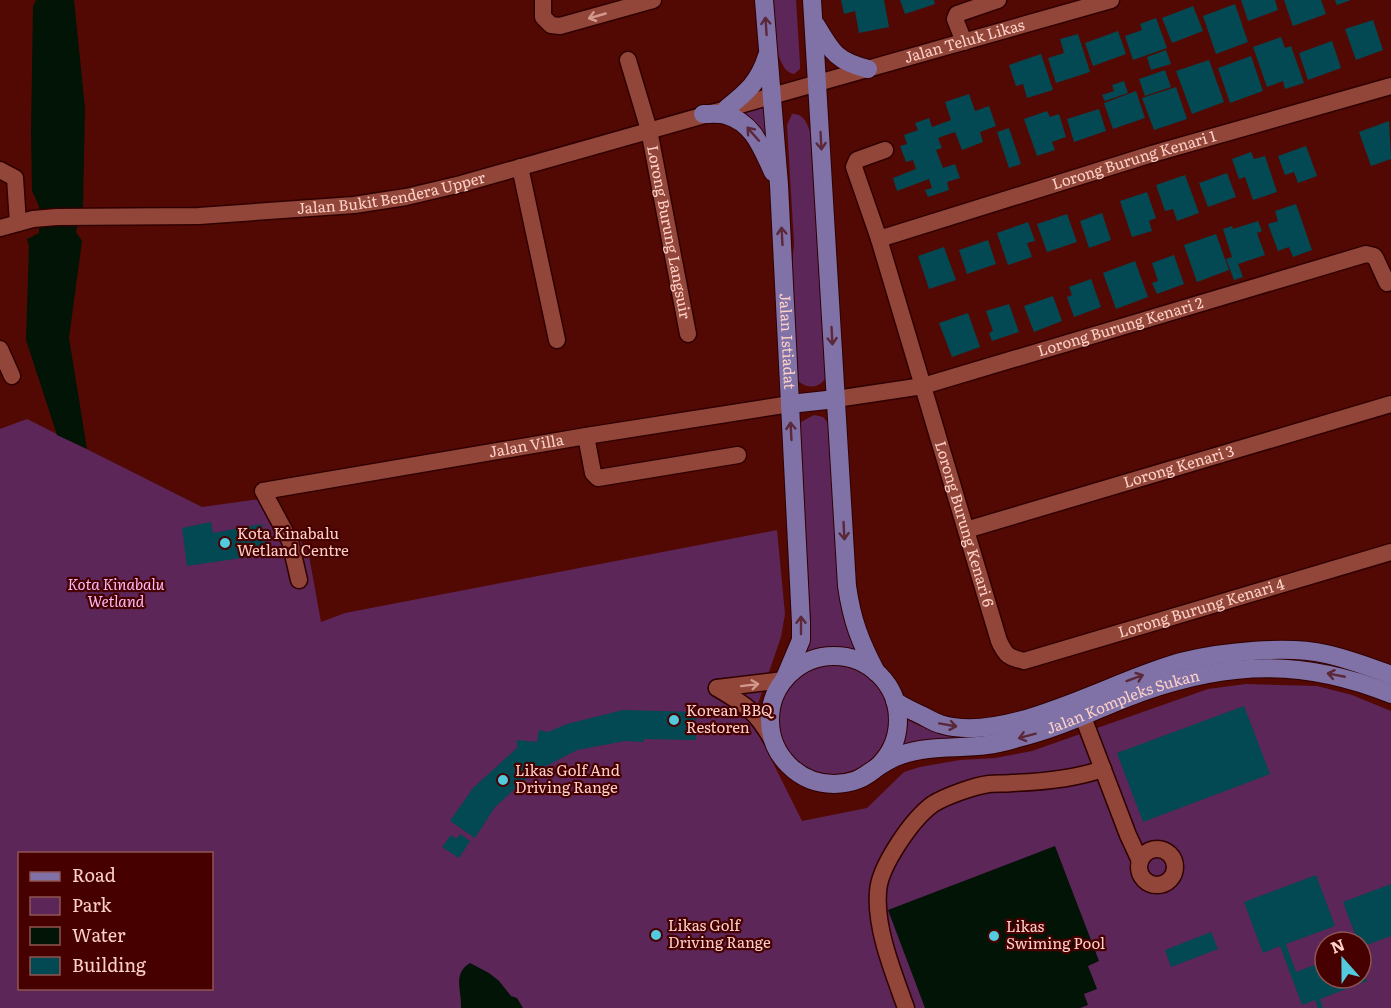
<svg xmlns="http://www.w3.org/2000/svg" width="1391" height="1008" viewBox="0 0 1391 1008" font-family="Literata,serif">
  <style>
    .green { fill: #5c2658; fill-rule: evenodd }
    .water { fill: #011405 }
    .building { fill: #024953 }
    .lines { fill: none; stroke-linecap: round; stroke-linejoin: round }
    .minor-casing { stroke: #2f0000; stroke-width: 19 }
    .major-casing { stroke: #2f0000; stroke-width: 20 }
    .minor { stroke: #924539; stroke-width: 16 }
    .major { stroke: #8071a6; stroke-width: 18 }
    .oneway { stroke: #d3998f }
    .oneway2 { stroke: #5b283a }
    .poi-dot { fill: #54cade; stroke: #470000; stroke-width: 2 }
    .labels { text-anchor: middle; stroke-width: 4.5; stroke-linejoin: round; paint-order: stroke }
    .street-label { font-size: 15px; fill: #fed1c8; stroke: #470000 }
    .poi-label { font-size: 15px; fill: #fed1c8; stroke: #470000; text-anchor: start }
    .park-label { font-size: 15px; font-style: italic; fill: #feb9f6; stroke: #470000 }
  </style>
  <rect width="100%" height="100%" fill="#530903"/>
  <g class="green">
    <path d="M 772,0 L 796,0 L 800,64 L 800,69 L 794,74 C 773,70 774,18 772,0 Z"/>
    <polygon points="764,107 767,149 733,115"/>
    <path d="M 792,114 C 805,113 808,126 812,137 L 827,376 C 820,388 809,390 798,381 L 790,292 L 794,243 L 787,125 Z"/>
    <polygon points="814,415 823,417 829,424 847,626 856,652 834,647 807,653 811,622 799,431 801,422"/>
    <path d="M 27,419 L 202,507 L 275,497 L 309,556 L 321,622 L 345,613 L 777,530 L 785,614 L 781,637 L 752,721 L 802,821 L 867,808 L 904,772 L 920,767 L 960,760 L 995,758 L 1032,751 L 1208,689 L 1246,684 L 1317,686 L 1352,695 L 1391,711 L 1391,1008 L 0,1008 L 0,429 ZM 20,854 L 212,854 L 212,988 L 20,988 ZM 1325,942 L 1361,942 L 1361,978 L 1325,978 Z"/>
    <polygon points="1240,658 1303,659 1327,662 1391,683 1391,688 1269,662 1004,736 897,748 901,737 904,718 920,726 942,732"/>
    <circle cx="833" cy="718" r="56"/>
  </g>
  <g class="water">
    <polygon points="36,0 74,0 85,108 83,206 76,232 82,241 69,338 87,449 57,435 26,340 29,246 27,239 39,233 39,206 32,191 31,132 33,6"/>
    <polygon points="1055,846 1099,961 1088,966 1097,989 1084,994 1088,1005 1080,1008 925,1008 888,910"/>
    <path d="M 470,963 L 489,973 L 499,981 L 511,996 L 517,998 L 523,1008 L 461,1008 C 462,991 452,974 470,963 Z"/>
  </g>
  <g class="building">
    <polygon points="841,0 884,0 889,27 859,33 855,11 844,14"/>
    <polygon points="900,0 934,0 935,4 905,14"/>
    <polygon points="1241,0 1275,0 1278,10 1248,21"/>
    <polygon points="1284,0 1321,0 1326,14 1293,26"/>
    <polygon points="1335,0 1351,0 1337,5"/>
    <polygon points="1235,4 1248,42 1216,54 1203,16"/>
    <polygon points="1193,6 1203,31 1172,43 1162,18"/>
    <polygon points="1156,18 1167,48 1133,60 1125,36 1142,30 1140,24"/>
    <polygon points="1373,20 1383,50 1356,60 1345,29"/>
    <polygon points="1118,31 1126,54 1093,66 1085,43"/>
    <polygon points="1078,34 1090,72 1056,83 1048,58 1064,53 1060,39"/>
    <polygon points="1281,37 1285,48 1291,46 1304,83 1285,89 1283,81 1267,87 1253,47"/>
    <polygon points="1332,41 1341,68 1308,80 1299,53"/>
    <polygon points="1166,50 1171,64 1151,70 1147,57"/>
    <polygon points="1041,54 1053,90 1027,98 1023,84 1016,86 1009,65"/>
    <polygon points="1251,56 1263,91 1230,103 1218,68"/>
    <polygon points="1209,60 1224,102 1192,114 1176,71"/>
    <polygon points="1165,70 1171,87 1145,96 1139,79"/>
    <polygon points="1124,81 1128,93 1105,101 1102,95 1114,91 1112,85"/>
    <polygon points="1176,87 1187,119 1154,130 1142,98"/>
    <polygon points="1136,91 1145,118 1113,129 1104,103"/>
    <polygon points="969,94 975,111 989,106 996,126 980,132 983,142 962,150 955,132 938,138 942,148 936,150 943,168 955,164 960,178 947,182 949,190 928,197 925,190 932,188 929,179 897,191 893,178 916,169 913,160 906,162 900,146 907,144 904,135 918,130 915,123 929,118 932,127 951,120 945,102"/>
    <polygon points="1099,109 1106,131 1074,142 1067,119"/>
    <polygon points="1047,111 1050,117 1059,114 1066,137 1052,142 1055,150 1037,156 1024,119"/>
    <polygon points="1389,121 1391,159 1371,166 1359,132"/>
    <polygon points="1009,128 1021,164 1009,168 997,132"/>
    <polygon points="1306,146 1317,176 1298,183 1294,172 1285,175 1278,156"/>
    <polygon points="1251,152 1254,159 1265,156 1277,192 1253,200 1245,177 1239,179 1232,159"/>
    <polygon points="1227,173 1236,197 1208,207 1199,183"/>
    <polygon points="1185,175 1199,213 1177,221 1173,209 1165,211 1156,185"/>
    <polygon points="1147,192 1156,218 1149,221 1152,231 1132,237 1120,201"/>
    <polygon points="1296,204 1312,250 1293,257 1289,247 1278,251 1268,224 1278,221 1275,211"/>
    <polygon points="1102,213 1111,240 1089,248 1080,221"/>
    <polygon points="1067,214 1077,242 1047,252 1037,224"/>
    <polygon points="1258,221 1262,231 1257,233 1265,255 1238,264 1243,277 1234,280 1226,259 1232,257 1223,229 1232,226 1233,229"/>
    <polygon points="1028,222 1035,241 1027,243 1032,257 1008,265 997,233"/>
    <polygon points="1216,234 1229,270 1197,282 1184,245"/>
    <polygon points="988,240 996,264 967,274 959,250"/>
    <polygon points="944,247 956,280 929,289 918,256"/>
    <polygon points="1174,255 1184,284 1157,294 1152,283 1158,281 1152,263"/>
    <polygon points="1135,261 1148,297 1116,309 1103,273"/>
    <polygon points="1091,279 1101,307 1074,317 1067,297 1072,295 1069,287"/>
    <polygon points="1053,296 1062,321 1034,332 1024,306"/>
    <polygon points="1009,304 1019,332 992,341 989,333 993,331 986,311"/>
    <polygon points="968,313 980,347 952,357 939,323"/>
    <polygon points="211,522 213,533 262,524 268,554 187,566 182,528"/>
    <polygon points="1244,706 1270,774 1143,822 1117,753"/>
    <polygon points="623,710 696,712 696,740 644,739 644,742 625,741 577,750 533,773 495,807 475,838 450,821 473,788 517,748 517,740 537,742 539,730 548,732 567,724"/>
    <polygon points="460,834 470,841 459,858 442,847 451,835 456,839"/>
    <polygon points="1316,875 1335,926 1286,944 1296,972 1325,961 1325,978 1361,978 1361,967 1367,981 1320,999 1323,1008 1318,1008 1315,1000 1302,1005 1280,946 1263,953 1244,902"/>
    <polygon points="1391,884 1391,936 1361,947 1361,942 1358,942 1343,902"/>
    <polygon points="1211,932 1218,949 1171,967 1165,950"/>
  </g>
  <g class="lines">
    <defs>
      <g id="minor">
        <polyline points="543,0 543,17 551,25 560,26 653,0"/>
        <polyline points="964,42 955,19 957,14 998,0"/>
        <path id="s1" d="M 628,60 L 649,130 L 688,334"/>
        <path id="s2" d="M 885,150 L 857,160 L 854,167 L 879,239 L 999,641 C 1006,656 1008,657 1024,661 L 1391,552"/>
        <polyline points="520,167 557,340"/>
        <polyline points="0,170 15,178 18,223"/>
        <path id="s3" d="M 0,228 L 33,219 L 57,217 L 199,216 L 354,205 L 406,197 L 461,184 L 1111,0"/>
        <path id="s4" d="M 879,239 L 1152,154 L 1391,86"/>
        <polyline points="0,349 12,376"/>
        <path id="s5" d="M 836,399 L 923,386 L 1366,254 L 1374,256 L 1376,259 L 1387,283"/>
        <polyline points="586,436 593,473 598,478 738,455"/>
        <path id="s6" d="M 966,530 L 1391,404"/>
        <path id="s7" d="M 299,580 L 290,541 L 263,491 L 586,436 L 790,404"/>
        <path d="M 717,688 C 747,706 755,710 773,741"/>
        <polyline points="717,688 784,680"/>
        <polyline points="1083,717 1128,835 1140,861"/>
        <circle cx="1157" cy="867" r="18"/>
        <path d="M 906,1008 C 894,974 875,929 878,892 C 879,867 912,819 933,804 C 946,796 974,786 989,784 C 996,783 1004,784 1012,783 C 1042,782 1074,779 1103,769"/>
      </g>
      <g id="major">
        <path id="s8" d="M 764,0 L 779,185 L 801,623 L 801,640 L 784,680"/>
        <path d="M 812,0 L 847,586 C 852,621 860,641 876,672"/>
        <path d="M 816,25 C 832,52 836,61 868,69"/>
        <path d="M 727,108 C 747,92 759,82 767,56"/>
        <path d="M 703,114 C 710,114 719,113 726,115 C 754,123 762,149 773,172"/>
        <polyline points="790,404 836,399"/>
        <circle cx="834" cy="720" r="64"/>
        <path d="M 895,701 C 903,707 911,710 919,714 C 926,717 933,722 940,724 C 1008,746 1117,677 1185,661 C 1223,652 1287,645 1326,654 C 1348,659 1370,667 1391,675"/>
        <path id="s9" d="M 861,778 C 874,770 887,759 901,755 C 929,745 958,749 987,745 C 997,744 1008,741 1018,738 C 1061,728 1100,707 1142,692 C 1230,661 1304,659 1391,694"/>
      </g>
    </defs>
    <use href="#minor" class="minor-casing"/>
    <use href="#major" class="major-casing"/>
    <use href="#minor" class="minor"/>
    <use href="#major" class="major"/>
  </g>
  <defs><path id="oneway-shaft" d="M-6 0H5M1.5-3L5.5 0L1.5 3" fill="none" stroke-width="1.6" stroke-linecap="round" stroke-linejoin="round" transform="scale(1.5)"/></defs>
  <g class="oneway">
    <use href="#oneway-shaft" transform="translate(597 16) rotate(164)"/>
    <use href="#oneway-shaft" transform="translate(750 685) rotate(-7)"/>
  </g>
  <g class="oneway2">
    <use href="#oneway-shaft" transform="translate(766 26) rotate(-94)"/>
    <use href="#oneway-shaft" transform="translate(753 134) rotate(-131)"/>
    <use href="#oneway-shaft" transform="translate(821 141) rotate(87)"/>
    <use href="#oneway-shaft" transform="translate(782 236) rotate(-93)"/>
    <use href="#oneway-shaft" transform="translate(832 336) rotate(87)"/>
    <use href="#oneway-shaft" transform="translate(791 431) rotate(-93)"/>
    <use href="#oneway-shaft" transform="translate(844 531) rotate(87)"/>
    <use href="#oneway-shaft" transform="translate(801 625) rotate(-90)"/>
    <use href="#oneway-shaft" transform="translate(1336 675) rotate(-169)"/>
    <use href="#oneway-shaft" transform="translate(1135 678) rotate(-20)"/>
    <use href="#oneway-shaft" transform="translate(948 725) rotate(10)"/>
    <use href="#oneway-shaft" transform="translate(1027 736) rotate(165)"/>
  </g>
  <g class="poi-dot">
    <circle cx="225" cy="543" r="6"/>
    <circle cx="674" cy="720" r="6"/>
    <circle cx="503" cy="780" r="6"/>
    <circle cx="656" cy="935" r="6"/>
    <circle cx="994" cy="936" r="6"/>
  </g>
  <g class="labels">
    <g class="street-label">
      <text dy="5" stroke="none"><textPath href="#s3" startOffset="988">Jalan Teluk Likas</textPath></text>
      <text dy="5" stroke="none"><textPath href="#s4" startOffset="267">Lorong Burung Kenari 1</textPath></text>
      <text dy="5" stroke="none"><textPath href="#s3" startOffset="394">Jalan Bukit Bendera Upper</textPath></text>
      <text dy="5" stroke="none"><textPath href="#s1" startOffset="177">Lorong Burung Langsuir</textPath></text>
      <text dy="5" stroke="none"><textPath href="#s5" startOffset="294">Lorong Burung Kenari 2</textPath></text>
      <text dy="5" stroke="none"><textPath href="#s8" startOffset="342">Jalan Istiadat</textPath></text>
      <text dy="5" stroke="none"><textPath href="#s7" startOffset="364">Jalan Villa</textPath></text>
      <text dy="5" stroke="none"><textPath href="#s6" startOffset="222">Lorong Kenari 3</textPath></text>
      <text dy="5" stroke="none"><textPath href="#s2" startOffset="411">Lorong Burung Kenari 6</textPath></text>
      <text dy="5" stroke="none"><textPath href="#s2" startOffset="752">Lorong Burung Kenari 4</textPath></text>
      <text dy="5" stroke="none"><textPath href="#s9" startOffset="276">Jalan Kompleks Sukan</textPath></text>
    </g>
    <g class="poi-label">
      <text x="237" y="539">Kota Kinabalu<tspan x="237" dy="17">Wetland Centre</tspan></text>
      <text x="686" y="716">Korean BBQ<tspan x="686" dy="17">Restoren</tspan></text>
      <text x="515" y="776">Likas Golf And<tspan x="515" dy="17">Driving Range</tspan></text>
      <text x="668" y="931">Likas Golf<tspan x="668" dy="17">Driving Range</tspan></text>
      <text x="1006" y="932">Likas<tspan x="1006" dy="17">Swiming Pool</tspan></text>
    </g>
    <g class="park-label">
      <text x="116" y="590">Kota Kinabalu<tspan x="116" dy="17">Wetland</tspan></text>
    </g>
  </g>
  <rect x="18" y="852" width="195" height="138" fill="#470000" stroke="#905450" stroke-width="1.5"/>
  <rect x="30" y="872" width="30" height="9" fill="#8071a6" stroke="#905450" stroke-width="1.5"/>
  <text x="72" y="882" font-size="18" fill="#fed1c8">Road</text>
  <rect x="30" y="897" width="30" height="18" fill="#5c2658" stroke="#905450" stroke-width="1.5"/>
  <text x="72" y="912" font-size="18" fill="#fed1c8">Park</text>
  <rect x="30" y="927" width="30" height="18" fill="#011405" stroke="#905450" stroke-width="1.5"/>
  <text x="72" y="942" font-size="18" fill="#fed1c8">Water</text>
  <rect x="30" y="957" width="30" height="18" fill="#024953" stroke="#905450" stroke-width="1.5"/>
  <text x="72" y="972" font-size="18" fill="#fed1c8">Building</text>
  <g transform="translate(1343 960) rotate(339)"><circle r="28" fill="#470000" stroke="#905450" stroke-width="1.5"/>
  <path d="M0-4.5L10 22L0 15L-10 22Z" fill="#54cade"/>
  <text y="-9" font-size="16" font-weight="bold" text-anchor="middle" fill="#fed1c8">N</text>
  </g>
</svg>
